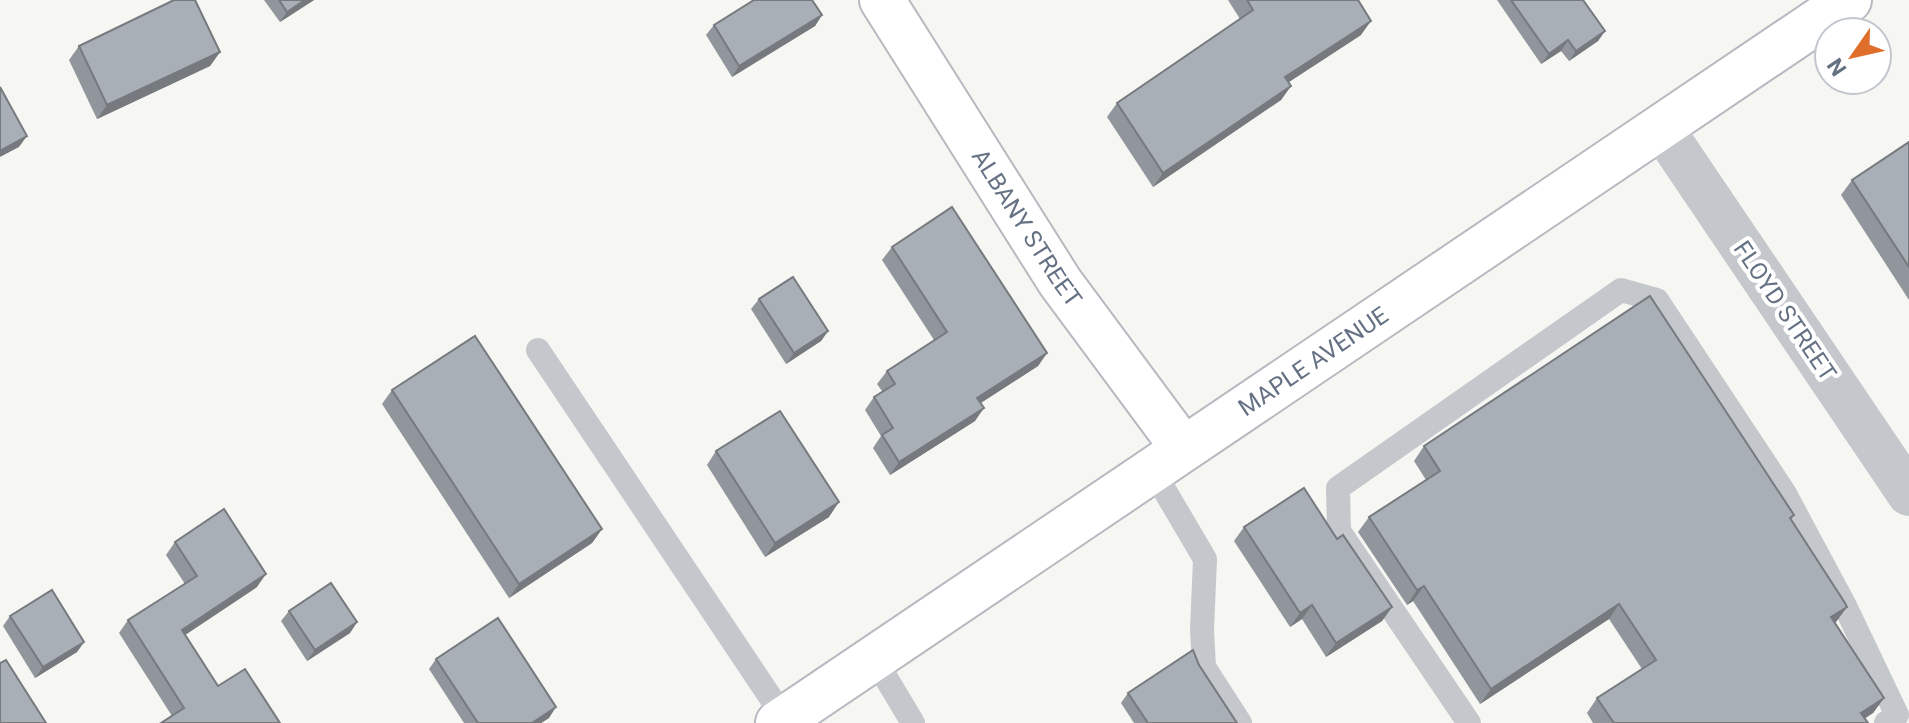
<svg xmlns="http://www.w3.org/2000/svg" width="1909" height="723" viewBox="0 0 1909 723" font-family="Roboto,sans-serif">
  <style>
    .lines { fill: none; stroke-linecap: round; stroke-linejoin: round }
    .secondary-casing { stroke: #b6bac0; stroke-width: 48 }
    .lane { stroke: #c4c7cb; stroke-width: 24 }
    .street { stroke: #c4c7cb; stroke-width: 44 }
    .secondary { stroke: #fff; stroke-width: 44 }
    .wall { fill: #91969d }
    .shaded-wall { fill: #767a7f }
    .building { fill: #a9afb6; stroke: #767a7f; stroke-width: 2 }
    .labels { text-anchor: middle; stroke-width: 8; stroke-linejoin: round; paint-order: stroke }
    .street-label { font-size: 24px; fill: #667284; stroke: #fff }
  </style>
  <rect width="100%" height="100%" fill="#f6f6f3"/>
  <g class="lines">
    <defs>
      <g id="secondary">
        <path id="s1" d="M 882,0 L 1060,282 L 1183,448"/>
        <path id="s2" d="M 778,723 L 1849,0"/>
      </g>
    </defs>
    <use href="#secondary" class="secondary-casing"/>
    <g class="lane">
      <polyline points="538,350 785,719"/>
      <polyline points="1152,469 1205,559 1202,630 1204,667 1240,723"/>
      <polyline points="874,658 913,723"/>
      <polyline points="1469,723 1339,531 1338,488 1621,290 1657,300 1784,492 1845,606 1897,715 1886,723"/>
    </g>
    <polyline class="street" points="1661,127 1909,494"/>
    <use href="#secondary" class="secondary"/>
  </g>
  <g class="wall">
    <polygon points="264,0 314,0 280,22"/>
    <polygon points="1228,0 1358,0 1361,35 1289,82 1291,86 1281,100 1153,187 1107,117 1117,103 1240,19"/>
    <polygon points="1497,0 1583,0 1605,31 1598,41 1569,61 1561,51 1541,64"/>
    <polygon points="822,15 815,26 732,77 706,35 714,25"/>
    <polygon points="79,46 220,52 210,66 97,119 69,60"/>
    <polygon points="1909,142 1909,300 1841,195 1852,180"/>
    <polygon points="892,247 1047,353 1038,366 981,403 975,421 890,475 873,448 881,436 865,410 874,397 882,391 877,384 887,371 934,340 882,260"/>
    <polygon points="759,299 828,331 821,341 786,364 751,309"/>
    <polygon points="392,390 602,529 592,543 509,598 382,404"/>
    <polygon points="1424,446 1794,515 1791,519 1847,607 1835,623 1884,698 1873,713 1865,718 1868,723 1593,723 1587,713 1597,698 1642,669 1609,619 1480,704 1413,601 1407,605 1358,532 1369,517 1426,480 1414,461"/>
    <polygon points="716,451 829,517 765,557 707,465"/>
    <polygon points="1244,527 1337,539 1392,607 1382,621 1326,657 1302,619 1290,627 1234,541"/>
    <polygon points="175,542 257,587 185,635 218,686 172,716 119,633 128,620 185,584 166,555"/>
    <polygon points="289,611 357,622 350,633 307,661 281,621"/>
    <polygon points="10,616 84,642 77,652 35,678 3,626"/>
    <polygon points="436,659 549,718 541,723 464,723 429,669"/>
    <polygon points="1128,693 1235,721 1237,723 1134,723 1121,703"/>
  </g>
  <g class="shaded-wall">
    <polygon points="305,0 314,0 280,22 287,12"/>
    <polygon points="822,15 815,26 732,77 739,66"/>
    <polygon points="1371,21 1361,35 1275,91 1285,77"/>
    <polygon points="1605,31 1598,41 1569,61 1576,51"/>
    <polygon points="1568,40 1561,51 1541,64 1549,54"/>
    <polygon points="220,52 210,66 97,119 107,105"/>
    <polygon points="1291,86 1281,100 1153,187 1163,173"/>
    <polygon points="27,136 19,147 0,157 0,151"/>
    <polygon points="828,331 821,341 786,364 794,353"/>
    <polygon points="1047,353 1038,366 968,411 977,398"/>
    <polygon points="984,408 975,421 890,475 899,462"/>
    <polygon points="839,502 829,517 765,557 775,543"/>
    <polygon points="602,529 592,543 509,598 519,584"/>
    <polygon points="266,574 257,587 173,643 182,630"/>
    <polygon points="1424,586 1413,601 1407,605 1417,590"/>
    <polygon points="1619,604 1609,619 1480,704 1491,689"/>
    <polygon points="1312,605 1302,619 1290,627 1300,613"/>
    <polygon points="1392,607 1382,621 1326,657 1336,643"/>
    <polygon points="1847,607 1836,622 1821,632 1831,617"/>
    <polygon points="357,622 350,633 307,661 315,650"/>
    <polygon points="84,642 77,652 35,678 43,667"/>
    <polygon points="1884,698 1873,713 1858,723 1861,713"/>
    <polygon points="556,707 549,718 541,723 532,723"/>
  </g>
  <g class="building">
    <polygon points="174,0 195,0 220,52 107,105 79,46"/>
    <polygon points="279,0 305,0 287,12"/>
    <polygon points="754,0 812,0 822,15 739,66 714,25"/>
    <polygon points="1247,0 1358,0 1371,21 1285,77 1291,86 1163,173 1117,103 1253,10"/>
    <polygon points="1511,0 1583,0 1605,31 1576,51 1568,40 1549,54"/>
    <polygon points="0,87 27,136 0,151"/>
    <polygon points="1909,142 1909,267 1852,180"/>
    <polygon points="952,207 1047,353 977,398 984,408 899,462 882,435 893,428 874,397 895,384 887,371 947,332 892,247"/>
    <polygon points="793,277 828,331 794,353 759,299"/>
    <polygon points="1650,296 1794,515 1790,518 1845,603 1847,607 1831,617 1884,698 1861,713 1868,723 1614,723 1597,698 1656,660 1619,604 1491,689 1424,586 1417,590 1369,517 1440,471 1424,446"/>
    <polygon points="475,336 602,529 519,584 392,390"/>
    <polygon points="780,411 839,502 775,543 716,451"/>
    <polygon points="1304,488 1337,539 1343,535 1392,607 1336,643 1312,605 1300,613 1244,527"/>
    <polygon points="224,509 266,574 182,630 218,686 245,669 280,723 161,723 184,708 128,620 197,576 175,542"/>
    <polygon points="331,583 357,622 315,650 289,611"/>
    <polygon points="52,590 84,642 43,667 10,616"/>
    <polygon points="498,618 556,707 532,723 478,723 436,659"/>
    <polygon points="1193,650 1199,665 1237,723 1148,723 1128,693"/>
    <polygon points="6,660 46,723 0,723 0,663"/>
  </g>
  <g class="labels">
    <g class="street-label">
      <text dy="8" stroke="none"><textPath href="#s1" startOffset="270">ALBANY STREET</textPath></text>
      <text transform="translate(1785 311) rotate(56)" y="8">FLOYD STREET</text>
      <text dy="8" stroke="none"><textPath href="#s2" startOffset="646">MAPLE AVENUE</textPath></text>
    </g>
  </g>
  <g transform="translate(1853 56) rotate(236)"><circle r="38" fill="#ffffff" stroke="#c2c7ce" stroke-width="2"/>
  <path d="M0-6L14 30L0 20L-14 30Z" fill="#df6e2b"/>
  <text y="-12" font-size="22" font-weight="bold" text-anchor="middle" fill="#667284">N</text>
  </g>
</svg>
